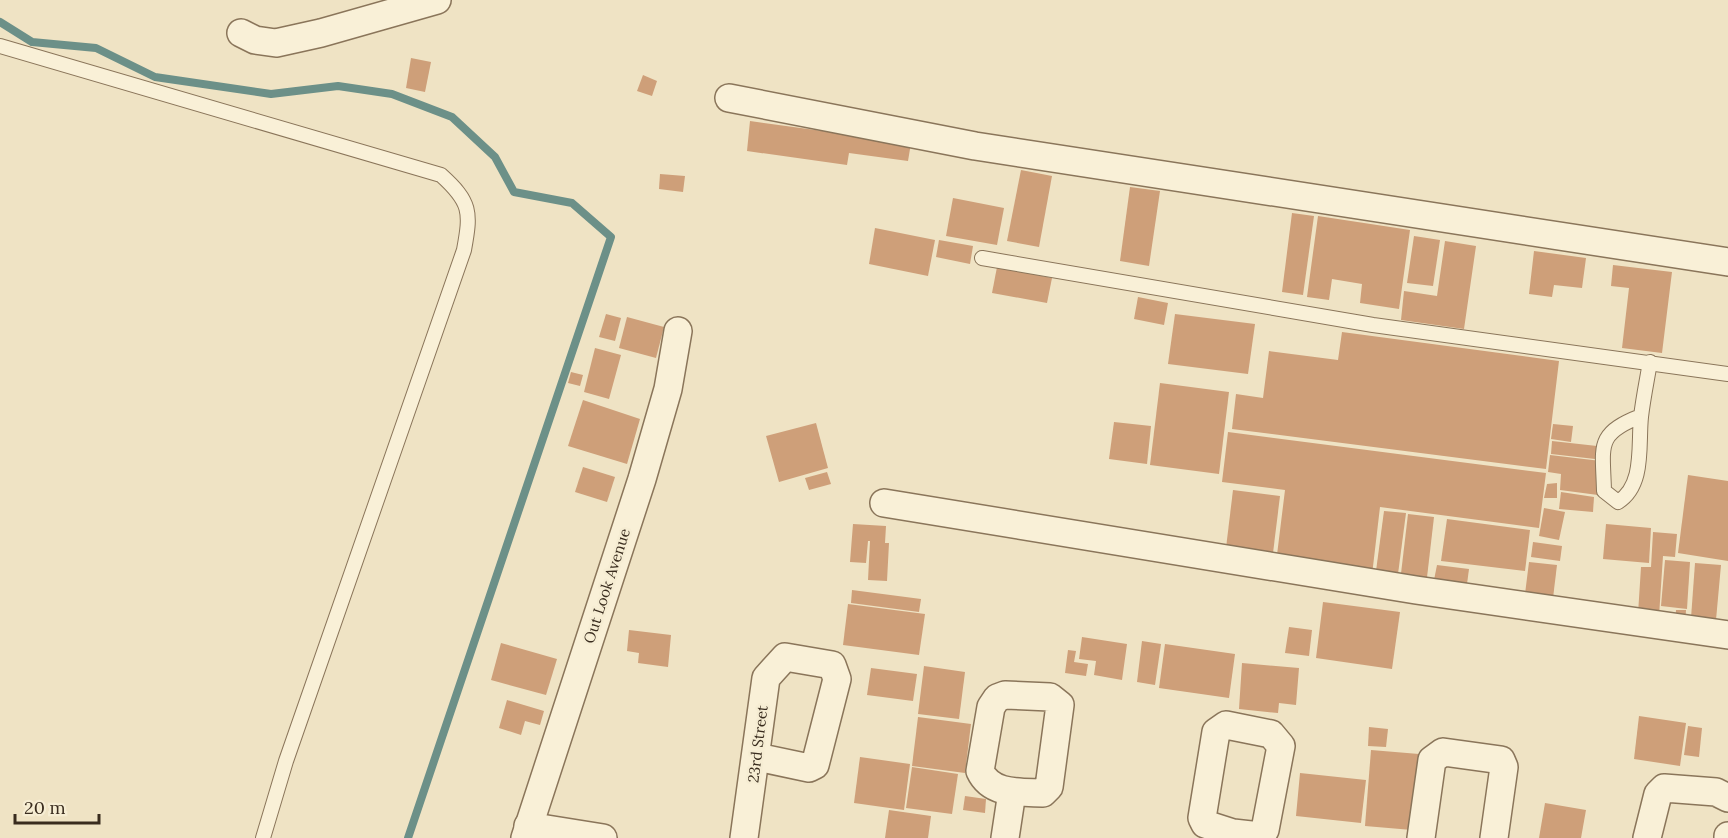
<svg xmlns="http://www.w3.org/2000/svg" width="1728" height="838" viewBox="0 0 1728 838" font-family="Lora,serif">
  <style>
    .lines { fill: none; stroke-linecap: round; stroke-linejoin: round }
    .stream { stroke: #6c9088; stroke-width: 8 }
    .building { fill: #ce9f79 }
    .service-casing { stroke: #8a755a; stroke-width: 16 }
    .minor-casing { stroke: #8a755a; stroke-width: 30 }
    .service { stroke: #f9f0d7; stroke-width: 14 }
    .minor { stroke: #f9f0d7; stroke-width: 27 }
    .labels { text-anchor: middle; stroke-width: 5; stroke-linejoin: round; paint-order: stroke }
    .street-label { font-size: 15px; fill: #392c1e; stroke: #f6edd3 }
  </style>
  <rect width="100%" height="100%" fill="#efe3c4"/>
  <g class="lines">
    <polyline class="stream" points="0,22 32,42 96,48 155,77 271,94 338,86 392,94 452,117 495,157 514,192 572,203 611,237 408,838"/>
  </g>
  <g class="building">
    <polygon points="411,58 431,62 425,92 406,88"/>
    <polygon points="643,75 657,81 652,96 637,91"/>
    <polygon points="750,121 911,143 908,161 849,153 847,165 747,151"/>
    <polygon points="1021,170 1052,176 1039,247 1007,241"/>
    <polygon points="660,174 685,176 683,192 659,189"/>
    <polygon points="1130,187 1160,191 1149,266 1120,261"/>
    <polygon points="953,198 1004,208 997,245 946,236"/>
    <polygon points="1292,213 1314,216 1303,295 1282,292"/>
    <polygon points="1318,216 1410,230 1399,309 1360,303 1362,284 1332,279 1329,300 1307,297"/>
    <polygon points="875,228 935,240 928,276 869,264"/>
    <polygon points="1414,236 1440,240 1433,286 1407,283"/>
    <polygon points="939,240 973,246 970,264 936,257"/>
    <polygon points="1445,241 1476,246 1464,329 1401,320 1404,291 1437,296"/>
    <polygon points="1534,251 1586,258 1582,288 1554,285 1552,297 1529,294"/>
    <polygon points="1613,265 1672,272 1662,353 1622,348 1629,288 1611,286"/>
    <polygon points="997,267 1052,278 1047,303 992,293"/>
    <polygon points="1138,297 1168,303 1164,325 1134,319"/>
    <polygon points="606,314 621,318 615,341 599,337"/>
    <polygon points="1175,314 1255,324 1248,374 1168,364"/>
    <polygon points="627,317 664,327 656,358 619,348"/>
    <polygon points="1342,332 1559,361 1546,469 1232,429 1236,394 1263,398 1269,351 1338,360"/>
    <polygon points="595,348 621,355 609,399 584,392"/>
    <polygon points="571,372 583,375 580,386 568,383"/>
    <polygon points="1160,383 1229,392 1219,474 1150,465"/>
    <polygon points="583,400 640,419 627,464 568,446"/>
    <polygon points="1114,422 1151,426 1147,464 1109,459"/>
    <polygon points="816,423 828,468 779,482 766,436"/>
    <polygon points="1553,424 1573,426 1571,442 1551,439"/>
    <polygon points="1228,432 1546,473 1539,528 1380,507 1372,575 1276,563 1285,490 1222,482"/>
    <polygon points="1552,441 1597,446 1595,459 1551,454"/>
    <polygon points="1550,455 1601,461 1598,495 1560,490 1561,474 1548,472"/>
    <polygon points="583,467 615,477 607,502 575,492"/>
    <polygon points="827,472 831,484 809,490 805,478"/>
    <polygon points="1688,475 1728,481 1728,561 1678,553"/>
    <polygon points="1557,483 1557,498 1544,498 1547,484"/>
    <polygon points="1233,490 1280,496 1273,553 1226,548"/>
    <polygon points="1561,492 1594,497 1593,512 1559,509"/>
    <polygon points="1544,508 1565,512 1559,540 1539,536"/>
    <polygon points="1384,511 1406,513 1398,574 1376,571"/>
    <polygon points="1408,514 1434,517 1426,586 1400,582"/>
    <polygon points="1447,519 1530,530 1525,571 1441,561"/>
    <polygon points="853,524 886,526 885,543 889,543 887,581 868,580 870,541 868,541 866,563 850,562"/>
    <polygon points="1606,524 1651,528 1649,563 1603,559"/>
    <polygon points="1653,532 1677,534 1675,557 1663,556 1659,616 1638,614 1641,567 1651,567"/>
    <polygon points="1533,542 1562,546 1560,561 1531,557"/>
    <polygon points="1665,560 1690,562 1687,609 1661,606"/>
    <polygon points="1529,562 1557,565 1553,598 1525,594"/>
    <polygon points="1695,563 1721,565 1716,620 1691,618"/>
    <polygon points="1437,565 1469,569 1467,584 1434,580"/>
    <polygon points="852,590 921,599 919,612 851,603"/>
    <polygon points="1323,602 1400,612 1392,669 1316,658"/>
    <polygon points="848,604 925,614 919,655 843,645"/>
    <polygon points="1676,610 1686,610 1685,627 1675,626"/>
    <polygon points="1289,627 1312,630 1309,656 1285,653"/>
    <polygon points="629,630 671,635 668,667 638,663 639,653 627,651"/>
    <polygon points="1082,637 1127,644 1122,680 1094,675 1096,661 1079,659"/>
    <polygon points="1142,641 1161,644 1155,685 1137,682"/>
    <polygon points="501,643 557,659 546,695 491,680"/>
    <polygon points="1165,644 1235,654 1229,698 1159,688"/>
    <polygon points="1068,650 1076,651 1074,662 1088,664 1086,676 1065,673"/>
    <polygon points="1242,663 1299,668 1296,705 1279,703 1278,713 1239,709"/>
    <polygon points="924,666 965,672 959,719 918,714"/>
    <polygon points="871,668 917,674 913,701 867,695"/>
    <polygon points="507,700 544,711 540,725 525,721 521,735 499,728"/>
    <polygon points="1639,716 1686,723 1680,766 1634,759"/>
    <polygon points="918,717 971,724 965,773 912,766"/>
    <polygon points="1688,726 1702,728 1699,757 1684,755"/>
    <polygon points="1369,727 1388,729 1386,747 1368,746"/>
    <polygon points="1371,750 1419,754 1412,830 1365,826"/>
    <polygon points="860,757 910,764 904,810 854,803"/>
    <polygon points="912,767 958,774 952,814 906,808"/>
    <polygon points="1300,773 1366,780 1361,823 1296,816"/>
    <polygon points="965,796 986,799 985,813 963,810"/>
    <polygon points="1545,803 1586,810 1581,838 1539,838"/>
    <polygon points="889,810 931,816 928,838 885,838"/>
  </g>
  <g class="lines">
    <defs>
      <g id="service">
        <path d="M 0,46 L 441,175 C 471,202 471,212 464,250 L 286,761 L 263,838"/>
        <polyline points="982,258 1373,325 1728,374"/>
        <path d="M 1641,416 C 1595,434 1603,446 1604,491 L 1618,502 C 1645,485 1638,445 1641,417 C 1643,399 1647,380 1650,362"/>
      </g>
      <g id="minor">
        <polyline points="241,33 255,40 276,43 321,33 437,0"/>
        <polyline points="729,98 975,146 1728,262"/>
        <polyline points="884,503 1416,590 1728,635"/>
        <path d="M 1005,695 L 1050,697 L 1060,705 L 1049,787 L 1043,793 C 1020,792 991,795 980,771 L 991,707 L 997,698 Z"/>
        <polygon points="1226,725 1271,734 1281,746 1265,830 1260,836 1233,833 1205,824 1202,818 1216,732"/>
        <polyline points="528,826 603,838"/>
        <polyline points="525,838 642,479 668,389 678,331"/>
        <polyline points="744,838 766,678 785,657 832,665 837,679 815,765 809,768 757,757"/>
        <polyline points="1005,838 1012,792"/>
        <polyline points="1421,838 1432,760 1443,752 1501,760 1504,767 1494,838"/>
        <polyline points="1647,838 1658,794 1664,788 1716,792 1728,798"/>
        <polyline points="1728,838 1728,836"/>
      </g>
    </defs>
    <use href="#service" class="service-casing"/>
    <use href="#minor" class="minor-casing"/>
    <use href="#service" class="service"/>
    <use href="#minor" class="minor"/>
  </g>
  <g class="labels">
    <g class="street-label">
      <text transform="translate(607 586) rotate(-72)" y="5">Out Look Avenue</text>
      <text transform="translate(758 744) rotate(-83)" y="5">23rd Street</text>
    </g>
  </g>
  <path d="M15 814v9h84v-9" fill="none" stroke="#392c1e" stroke-width="3"/>
  <text x="24" y="814" font-size="18" fill="#392c1e" stroke="#f6edd3" stroke-width="4.5" paint-order="stroke">20 m</text>
</svg>
